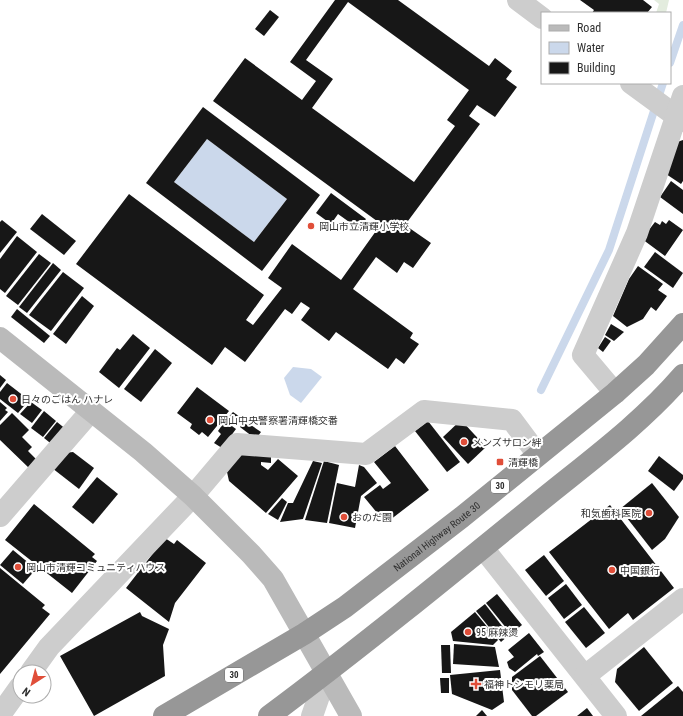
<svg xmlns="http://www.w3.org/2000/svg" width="683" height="716" viewBox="0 0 683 716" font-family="'Roboto Condensed','Noto Sans JP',sans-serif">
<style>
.green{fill:#e3ecde}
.water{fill:#cbd8eb}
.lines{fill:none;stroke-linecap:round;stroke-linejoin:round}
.stream{stroke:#cbd8eb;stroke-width:8}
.building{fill:#171717;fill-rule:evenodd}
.street{stroke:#cdcdcd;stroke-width:22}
.secondary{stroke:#bababa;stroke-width:22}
.highway{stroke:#979797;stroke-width:22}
.poi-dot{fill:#e04e39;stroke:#fff;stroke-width:1.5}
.labels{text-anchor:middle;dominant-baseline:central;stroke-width:4;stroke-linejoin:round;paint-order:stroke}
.shield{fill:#fff;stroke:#6e6e6e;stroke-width:1}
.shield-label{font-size:9px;font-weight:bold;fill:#303030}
.poi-label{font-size:10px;fill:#303030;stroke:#fff;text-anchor:start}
.street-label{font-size:10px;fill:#303030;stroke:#fff}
</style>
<rect width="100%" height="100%" fill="#fff"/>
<polygon class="green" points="654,0 669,0 666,13 656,13 659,4"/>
<g class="water">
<polygon points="207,139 287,199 254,242 174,182"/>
<polygon points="293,367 311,369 322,377 301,403 290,395 284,378"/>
</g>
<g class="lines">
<g class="stream">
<polyline points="670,63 683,25"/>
<polyline points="541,390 609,250 663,83"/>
</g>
</g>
<g class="building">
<path d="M335,0h63l91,66 6,-8 17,13 -6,8 11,8 -22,30 -18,-12 -8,11 11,8 -75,101 26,18 -18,25 -9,-6 -7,11 -21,-16 -23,32 60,44 -3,5 9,6 -15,20 -8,-6 -8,11 -52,-37 -7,9 -28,-21 9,-12 -9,-6 -9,12 -7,-5 -40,53 -20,-15 -13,18 -136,-101 53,-70 135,101 -18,25 7,5 29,-37 -14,-10 24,-34 49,36 40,-56 -168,-123 32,-43 57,42 14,-19 -26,-19zM348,2l121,88 -22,30 8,6 -41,56 -102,-74 21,-29 -27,-19z"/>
<polygon points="580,0 643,0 652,7 647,13 592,13 594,10"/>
<polygon points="270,10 279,17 264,36 255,29"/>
<path d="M203,107l117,88 -58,76 -116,-88zM207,139l80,60 -33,43 -80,-60z"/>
<polygon points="683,140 683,181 681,184 666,174 677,142"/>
<polygon points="671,181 683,190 683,214 660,197"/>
<polygon points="331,193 366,219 359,229 338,214 331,224 316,213"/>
<polygon points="42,214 76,241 64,255 30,229"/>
<polygon points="2,220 17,232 0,253 0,222"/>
<polygon points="669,220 683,230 665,256 642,239 655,222 660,225 662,221 666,224"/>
<polygon points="17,236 37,252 5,293 0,289 0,259"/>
<polygon points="655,252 683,273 673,288 644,267"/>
<polygon points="39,254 51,263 18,305 6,296"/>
<polygon points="53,263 61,270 27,313 19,307"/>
<polygon points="638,266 663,284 658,290 667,296 656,311 651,307 643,319 627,327 613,316 629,279"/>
<polygon points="63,272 84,288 51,331 29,315"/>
<polygon points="82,296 94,306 66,344 53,334"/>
<polygon points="17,309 50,336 44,343 11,317"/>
<polygon points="611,324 624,332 614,341 605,335"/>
<polygon points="133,334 150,348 119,388 99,372 117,348 120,350"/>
<polygon points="605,337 611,341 603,352 598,348"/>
<polygon points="155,349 172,363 141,402 124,389"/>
<polygon points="0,375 6,380 0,388"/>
<polygon points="7,383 29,400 18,413 0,399 0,392"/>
<polygon points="197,387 229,411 208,437 202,432 199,435 190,428 192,424 177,413"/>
<polygon points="0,402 7,408 5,410 8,412 0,421"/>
<polygon points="31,402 42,410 32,423 20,414"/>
<polygon points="44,411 56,421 43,437 31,428"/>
<polygon points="233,412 243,419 237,426 227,419"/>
<polygon points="12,413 29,430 22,437 32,447 28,451 37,460 29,468 0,440 0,425"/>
<polygon points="461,420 486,447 468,464 443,437"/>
<polygon points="225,421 236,429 222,448 214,443 221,434 218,431"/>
<polygon points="245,421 261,432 258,436 253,437 240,427"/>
<polygon points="428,421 460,462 447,472 415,431"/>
<polygon points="57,422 67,430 54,446 44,438"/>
<polygon points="395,446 429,490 390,520 382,511 378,514 364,497 380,485 383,489 391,483 374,462"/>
<polygon points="73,452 94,468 79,489 52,468 64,453"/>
<polygon points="241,454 271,457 271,463 261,462 261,465 268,470 278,459 298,476 266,513 229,481 227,472"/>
<polygon points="659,456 683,475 683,479 674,491 648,471"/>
<polygon points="313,461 322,463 303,519 280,522 288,503 293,503"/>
<polygon points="324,461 339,465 327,523 305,520"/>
<polygon points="359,465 364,467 377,483 361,496 355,528 329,523 337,483 355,487"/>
<polygon points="97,477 118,494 93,524 72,507"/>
<polygon points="652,483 679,517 665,539 652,550 620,509"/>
<polygon points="282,498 287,502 278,520 268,514"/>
<polygon points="34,504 95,554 92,557 97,561 72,593 5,540"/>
<polygon points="610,505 674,588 633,620 628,613 609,629 549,552"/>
<polygon points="165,538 174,544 177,540 206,563 175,603 169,622 126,588"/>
<polygon points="13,550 36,569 23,584 0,565"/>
<polygon points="544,555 564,581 546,596 525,570"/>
<polygon points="0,568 45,605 42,608 50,614 0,674"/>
<polygon points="566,584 582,605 564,619 548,598"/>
<polygon points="497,594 522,625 511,634 486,603"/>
<polygon points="485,604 509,635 501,642 476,611"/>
<polygon points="584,607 605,633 586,648 565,622"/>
<polygon points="140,612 142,616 169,629 163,645 165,676 94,716 60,656"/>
<polygon points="475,612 498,640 493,645 453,641 451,632"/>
<polygon points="529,633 544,652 538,656 537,654 515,672 509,668 507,662 514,657 508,650"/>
<polygon points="454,644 495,647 499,667 453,664"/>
<polygon points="441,645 450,645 451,673 442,673"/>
<polygon points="644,647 673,683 639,711 615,682 617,669"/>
<polygon points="540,656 568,692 536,716 532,716 512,690 512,677"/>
<polygon points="500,670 504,702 492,710 452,694 450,675"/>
<polygon points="440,678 449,678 449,693 441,693"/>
<polygon points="678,686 683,692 683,716 641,716"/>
<polygon points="587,708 593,716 577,716"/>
<polygon points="482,710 487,716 476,716"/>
</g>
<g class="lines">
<g class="street">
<polyline points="518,0 542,18"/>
<polyline points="631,83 683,121"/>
<polyline points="615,393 583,355 637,233 683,96"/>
<polyline points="0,516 91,411"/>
<polyline points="483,548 616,716"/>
<polyline points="31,672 49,647 193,496 237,444 366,454 424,411 512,420 538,455"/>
<polyline points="585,676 683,599"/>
<polyline points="0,715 20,687"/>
<polyline points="312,716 327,673"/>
</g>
<polyline class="secondary" points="0,338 143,452 193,496 251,554 273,579 351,716"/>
<g class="highway">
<path id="s1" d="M164,716l140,-82 41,-27 117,-90 153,-124 31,-28 37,-41"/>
<path d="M269,716c90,-67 177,-138 264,-209 51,-42 106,-81 150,-132"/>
</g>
</g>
<g class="poi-dot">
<circle cx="311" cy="226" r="4"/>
<circle cx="13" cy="399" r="4"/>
<circle cx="210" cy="420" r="4"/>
<circle cx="464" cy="442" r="4"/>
<rect x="496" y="458" width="8" height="8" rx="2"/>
<circle cx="649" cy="513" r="4"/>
<circle cx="344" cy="517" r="4"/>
<circle cx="18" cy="567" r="4"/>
<circle cx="612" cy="570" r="4"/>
<circle cx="468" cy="632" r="4"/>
<path d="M474 678h4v4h4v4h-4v4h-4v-4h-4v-4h4z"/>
</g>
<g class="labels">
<g class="shield">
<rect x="491" y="479" width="18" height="14" rx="3"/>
<rect x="225" y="668" width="18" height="14" rx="3"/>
</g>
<g class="shield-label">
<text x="500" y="486">30</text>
<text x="234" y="675">30</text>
</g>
<g class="poi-label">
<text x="319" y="226">岡山市立清輝小学校</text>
<text x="21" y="399">日々のごはん ハナレ</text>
<text x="218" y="420">岡山中央警察署清輝橋交番</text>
<text x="472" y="442">メンズサロン絆</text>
<text x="508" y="462">清輝橋</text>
<text x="641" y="513" text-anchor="end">和気歯科医院</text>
<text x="352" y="517">おのだ園</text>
<text x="26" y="567">岡山市清輝コミュニティハウス</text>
<text x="620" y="570">中国銀行</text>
<text x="476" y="632">95 麻辣燙</text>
<text x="484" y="684">福神トシモリ薬局</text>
</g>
<g class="street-label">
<text stroke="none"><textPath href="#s1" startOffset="327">National Highway Route 30</textPath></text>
</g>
</g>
<rect x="541" y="12" width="130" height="72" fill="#ffffff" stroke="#acacac"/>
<rect x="549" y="25" width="20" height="6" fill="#bababa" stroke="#acacac"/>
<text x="577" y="32" font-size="12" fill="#303030">Road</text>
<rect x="549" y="42" width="20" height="12" fill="#cbd8eb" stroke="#acacac"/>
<text x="577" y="52" font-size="12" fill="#303030">Water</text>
<rect x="549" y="62" width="20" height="12" fill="#171717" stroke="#acacac"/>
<text x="577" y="72" font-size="12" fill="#303030">Building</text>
<g transform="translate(32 684) rotate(216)"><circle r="19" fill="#ffffff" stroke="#acacac"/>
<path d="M0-3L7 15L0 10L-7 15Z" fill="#e04e39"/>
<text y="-6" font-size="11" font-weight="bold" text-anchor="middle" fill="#303030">N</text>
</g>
</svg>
